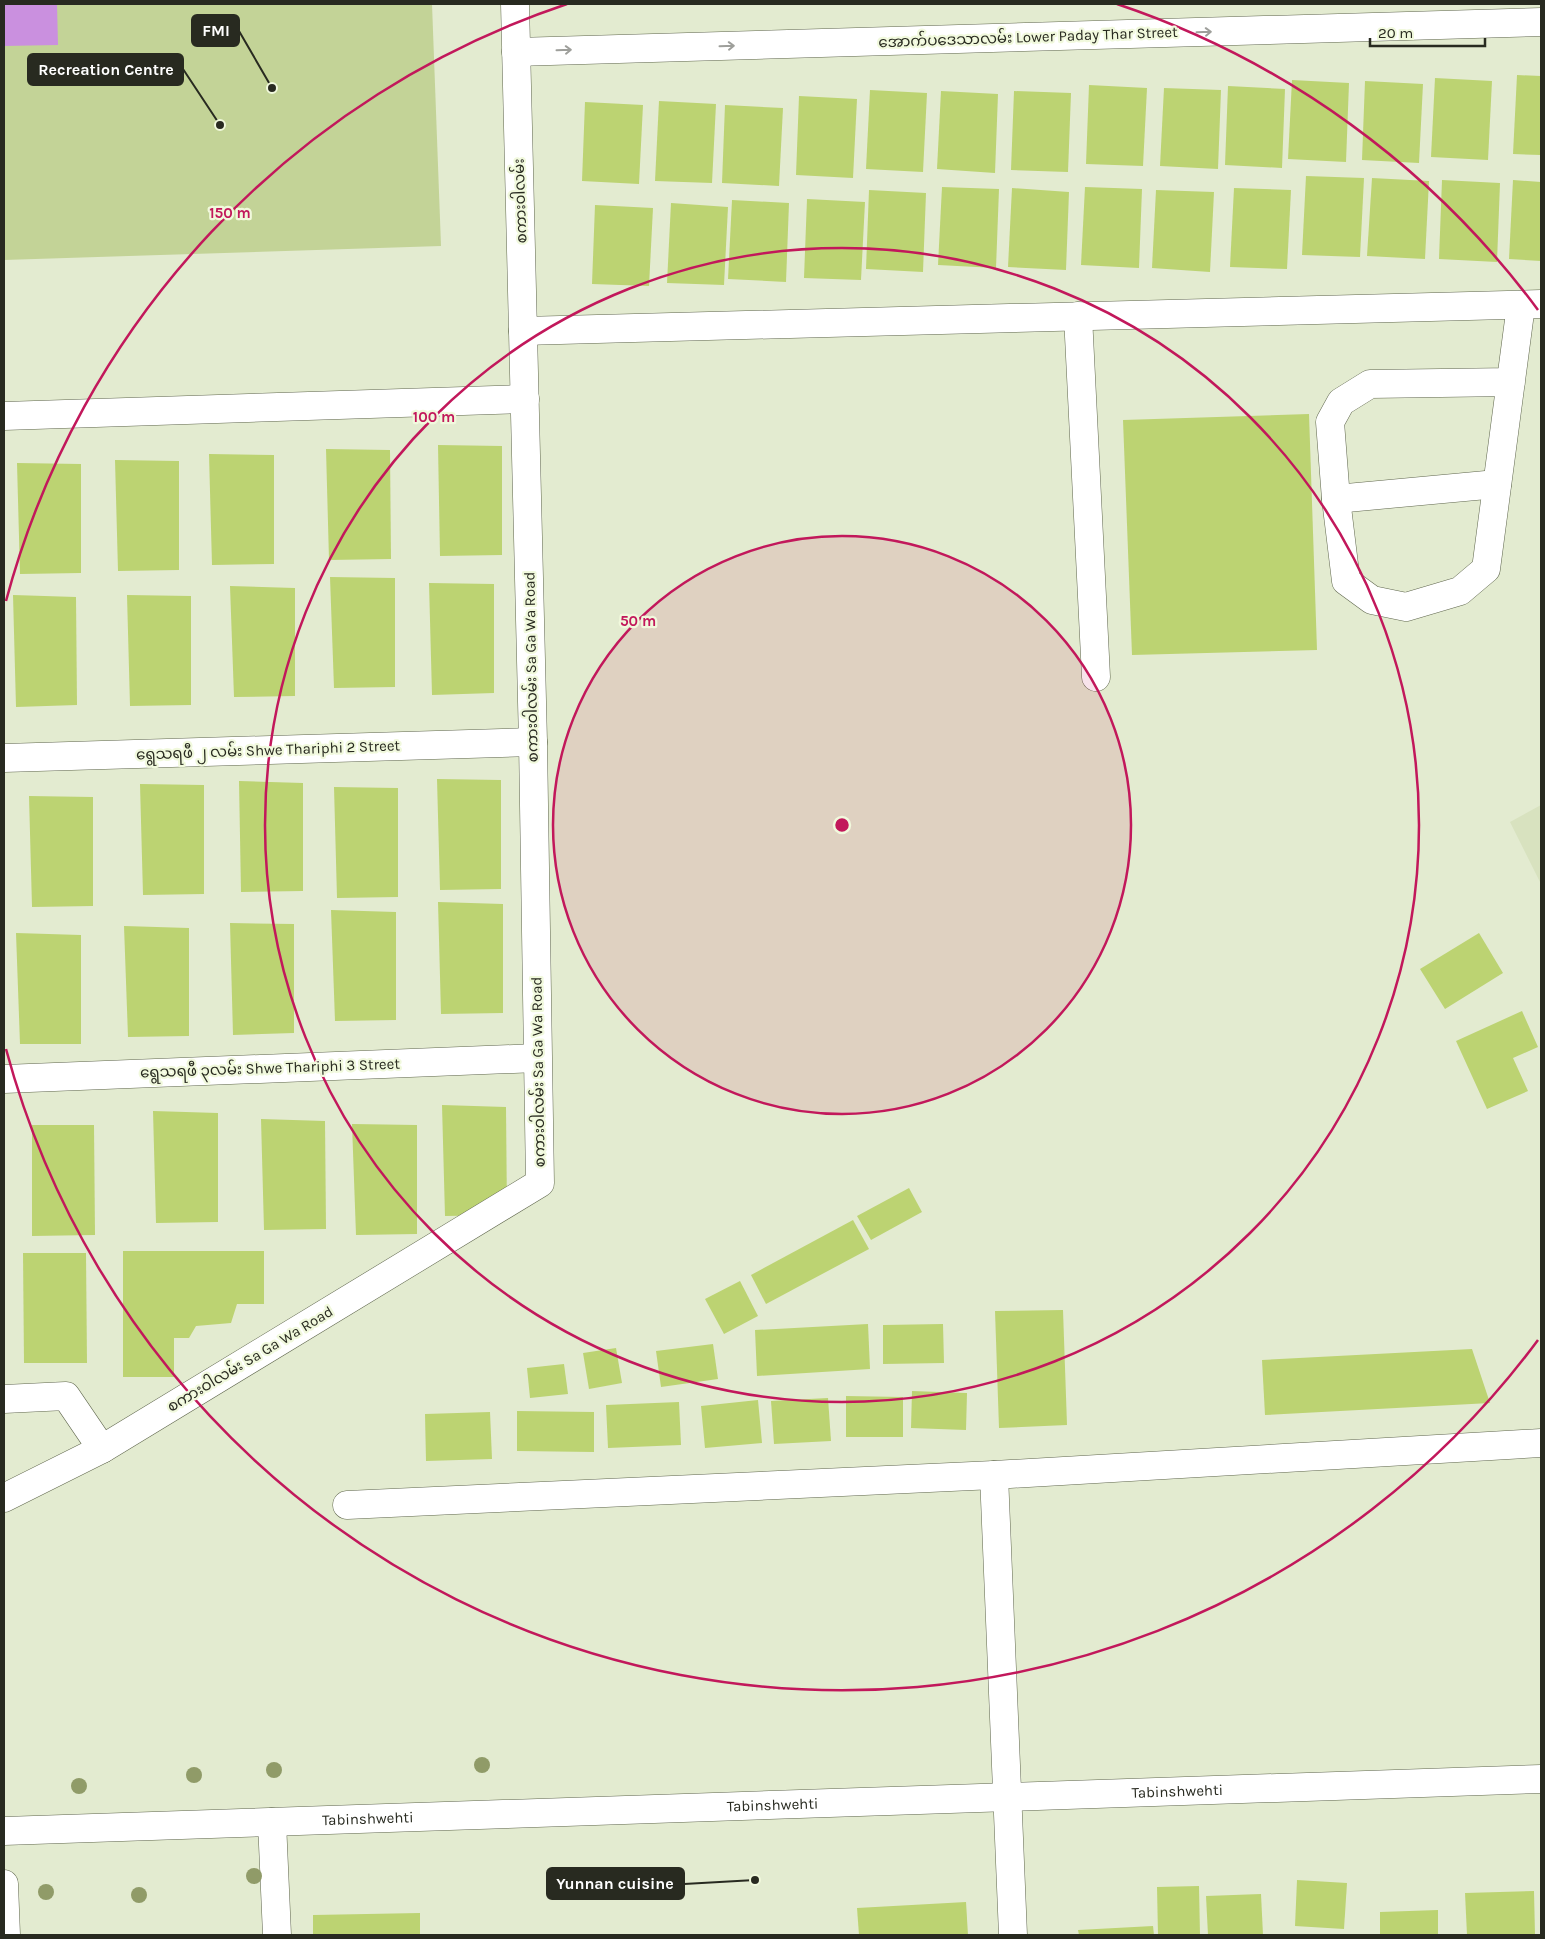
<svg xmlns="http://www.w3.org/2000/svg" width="1545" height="1939" viewBox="0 0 1545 1939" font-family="Karla,'Noto Sans Myanmar',sans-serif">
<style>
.built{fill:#d8e2bf}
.green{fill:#c3d397}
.water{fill:#ca90df}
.building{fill:#bcd372}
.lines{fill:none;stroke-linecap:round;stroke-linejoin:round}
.minor-casing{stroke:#60674e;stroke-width:29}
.major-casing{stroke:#60674e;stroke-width:29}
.minor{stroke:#fff;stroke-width:28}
.major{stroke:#fff;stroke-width:28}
.tree{fill:#909b68}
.oneway{stroke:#9e9f9b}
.ring{fill:none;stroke:#c2185b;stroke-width:2.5}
.labels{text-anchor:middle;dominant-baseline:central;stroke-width:4.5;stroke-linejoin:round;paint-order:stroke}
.street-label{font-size:15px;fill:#282a20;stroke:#f1f9dd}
.centre{fill:#c2185b;stroke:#f1f9dd;stroke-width:2.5}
.ring-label{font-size:15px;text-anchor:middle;font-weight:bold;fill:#c2185b;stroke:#f1f9dd;stroke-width:4.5;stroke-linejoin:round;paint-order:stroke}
.leader{fill:none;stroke:#282a20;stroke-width:2}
.callout-dot{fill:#282a20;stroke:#f1f9dd;stroke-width:2}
.callout{fill:#282a20;stroke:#282a20;stroke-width:2}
.callout-label{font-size:16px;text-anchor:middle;font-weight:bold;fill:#fff}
</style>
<rect width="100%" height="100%" fill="#e3ebd0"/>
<polygon class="built" points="1541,805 1541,884 1510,822"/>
<polygon class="green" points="4,4 432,4 441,246 4,260"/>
<polygon class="water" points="4,4 57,4 58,45 4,46"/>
<g class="building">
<polygon points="1517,75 1541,76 1541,155 1513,154"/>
<polygon points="1435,78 1492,81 1488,160 1431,157"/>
<polygon points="1292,80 1349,83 1346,162 1288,159"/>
<polygon points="1365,81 1423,84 1419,163 1362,160"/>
<polygon points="1089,85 1147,88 1143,166 1086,164"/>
<polygon points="1228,86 1285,89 1282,168 1225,165"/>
<polygon points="1164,88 1221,90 1218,169 1160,166"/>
<polygon points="870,90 927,93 923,172 866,169"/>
<polygon points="941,91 998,94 995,173 937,169"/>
<polygon points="1014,91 1071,93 1068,172 1011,170"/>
<polygon points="799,96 857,99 853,178 796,175"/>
<polygon points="659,101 716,104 712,183 655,181"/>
<polygon points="585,102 643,105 639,184 582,181"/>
<polygon points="725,105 783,108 779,186 722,183"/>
<polygon points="1306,176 1364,178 1360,257 1302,255"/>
<polygon points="1372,178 1429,181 1425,259 1367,256"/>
<polygon points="1442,180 1500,183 1497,262 1439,259"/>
<polygon points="1513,180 1541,182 1541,261 1509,259"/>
<polygon points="942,187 999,189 996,268 938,265"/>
<polygon points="1085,187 1142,189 1139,268 1081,265"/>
<polygon points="1012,188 1069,192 1066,270 1008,267"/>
<polygon points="1234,188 1291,190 1287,269 1230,267"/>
<polygon points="869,190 926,193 923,272 866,269"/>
<polygon points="1156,190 1214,192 1210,272 1152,268"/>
<polygon points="807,199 865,202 861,280 804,278"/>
<polygon points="732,200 789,203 786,282 728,279"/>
<polygon points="671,203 728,207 724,285 667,283"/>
<polygon points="595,205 653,208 649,286 592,284"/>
<polygon points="1309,414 1317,650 1132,655 1123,420"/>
<polygon points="438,445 502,446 502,555 440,556"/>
<polygon points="326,449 390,450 391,559 329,560"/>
<polygon points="209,454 274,455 274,564 212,565"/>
<polygon points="115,460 179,461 179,570 118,571"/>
<polygon points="17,463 81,464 81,573 20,574"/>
<polygon points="330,577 395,578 395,687 334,688"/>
<polygon points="429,583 494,584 494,693 432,695"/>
<polygon points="230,586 295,588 295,696 234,697"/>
<polygon points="13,595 76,597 77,705 16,707"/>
<polygon points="127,595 191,596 191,705 130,706"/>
<polygon points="437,779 501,780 501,889 440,890"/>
<polygon points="239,781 303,783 303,891 241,892"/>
<polygon points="140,784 204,785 204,894 143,895"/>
<polygon points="334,787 398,788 398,897 337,898"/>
<polygon points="29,796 93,797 93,906 32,907"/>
<polygon points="438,902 503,904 503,1013 441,1014"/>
<polygon points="331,910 396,912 396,1020 335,1021"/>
<polygon points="230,923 294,924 294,1033 233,1035"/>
<polygon points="124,926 189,928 189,1036 128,1037"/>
<polygon points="16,933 81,935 81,1044 20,1044"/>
<polygon points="1479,933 1503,973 1445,1009 1420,969"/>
<polygon points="1522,1011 1538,1047 1513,1058 1528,1091 1487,1109 1456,1041"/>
<polygon points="442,1105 506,1107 507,1215 445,1216"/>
<polygon points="153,1111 218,1113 218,1222 156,1223"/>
<polygon points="261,1119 325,1121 326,1229 264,1230"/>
<polygon points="352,1124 417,1125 417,1234 356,1235"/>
<polygon points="32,1125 94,1125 95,1235 32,1236"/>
<polygon points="909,1188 922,1212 871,1240 857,1216"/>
<polygon points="853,1220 869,1249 766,1304 751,1275"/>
<polygon points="123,1251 264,1251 264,1304 237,1304 231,1323 196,1326 189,1338 174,1338 174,1377 123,1377"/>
<polygon points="23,1253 86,1253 87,1363 24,1363"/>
<polygon points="740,1281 758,1316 724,1334 705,1299"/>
<polygon points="1063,1310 1067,1425 999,1428 995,1311"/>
<polygon points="868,1324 870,1369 757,1376 755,1330"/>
<polygon points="943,1324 944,1363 883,1364 883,1325"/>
<polygon points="713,1344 718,1379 661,1387 656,1351"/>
<polygon points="616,1348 622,1383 589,1389 583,1353"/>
<polygon points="1472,1349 1490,1403 1265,1415 1262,1360"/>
<polygon points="564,1364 568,1394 530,1398 527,1368"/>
<polygon points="912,1391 967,1393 966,1430 911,1428"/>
<polygon points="846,1396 903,1397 903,1437 846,1437"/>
<polygon points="828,1398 831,1441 774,1444 771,1401"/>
<polygon points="758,1400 762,1443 705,1448 701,1406"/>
<polygon points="679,1402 681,1445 608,1448 606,1405"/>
<polygon points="517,1411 594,1412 594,1452 517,1451"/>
<polygon points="490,1412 492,1459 426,1461 425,1414"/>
<polygon points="1297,1880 1347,1883 1344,1929 1295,1926"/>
<polygon points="1199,1886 1200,1935 1158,1935 1157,1887"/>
<polygon points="1534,1891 1535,1935 1467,1935 1465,1893"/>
<polygon points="1261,1894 1263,1935 1208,1935 1206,1896"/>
<polygon points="966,1902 968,1935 859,1935 857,1908"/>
<polygon points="1438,1910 1438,1935 1380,1935 1380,1912"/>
<polygon points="420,1913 420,1935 313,1935 313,1915"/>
<polygon points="1153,1926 1154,1935 1079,1935 1078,1930"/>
</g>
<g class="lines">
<defs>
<g id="minor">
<polyline points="516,52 1541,22"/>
<polyline points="1078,316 1096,677"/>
<polyline points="523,331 1541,304"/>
<polyline points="1511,382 1370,384 1341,402 1330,422 1336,499 1346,581 1372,600 1406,607 1460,591 1486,569 1521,305"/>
<polyline points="4,416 525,399"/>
<polyline points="1336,499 1497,484"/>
<polyline points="4,758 533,742"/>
<polyline points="4,1079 537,1058"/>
<polyline points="4,1399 66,1396 102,1449"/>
<polyline points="994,1475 1013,1935"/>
<polyline points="4,1498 102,1449 540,1183 533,742 515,4"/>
<polyline points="347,1505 994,1475 1541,1443"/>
<polyline points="272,1822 277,1935"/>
<polyline points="4,1884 6,1935"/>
</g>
<g id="major">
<path id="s1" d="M4,1831l1537,-52"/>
</g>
</defs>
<use href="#minor" class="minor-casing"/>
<use href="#major" class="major-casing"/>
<use href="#minor" class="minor"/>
<use href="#major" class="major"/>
</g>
<g class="tree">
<circle cx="482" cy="1765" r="8"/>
<circle cx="274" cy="1770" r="8"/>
<circle cx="194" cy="1775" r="8"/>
<circle cx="79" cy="1786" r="8"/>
<circle cx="254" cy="1876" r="8"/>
<circle cx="46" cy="1892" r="8"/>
<circle cx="139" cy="1895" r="8"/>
</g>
<defs><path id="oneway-shaft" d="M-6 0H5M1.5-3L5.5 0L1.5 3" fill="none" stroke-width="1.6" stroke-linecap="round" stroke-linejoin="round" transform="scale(1.25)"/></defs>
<g class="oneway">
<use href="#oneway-shaft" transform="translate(1204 32) rotate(-2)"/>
<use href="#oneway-shaft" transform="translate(727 46) rotate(-2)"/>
<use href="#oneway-shaft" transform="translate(564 50) rotate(-2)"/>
</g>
<circle cx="842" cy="825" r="289" fill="#c2185b" fill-opacity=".12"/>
<g class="ring">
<circle cx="842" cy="825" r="289"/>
<circle cx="842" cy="825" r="577"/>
<path d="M1538 1340A866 866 0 0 1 6 1049M6 601A866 866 0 0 1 567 4M1117 4A866 866 0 0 1 1538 310"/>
</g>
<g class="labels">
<g class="street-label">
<text transform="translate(1028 37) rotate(-2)">အောက်ပဒေသာလမ်း Lower Paday Thar Street</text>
<text transform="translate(520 201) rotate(-92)">စကား၀ါလမ်း</text>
<text transform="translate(531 667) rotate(-91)">စကားဝါလမ်း Sa Ga Wa Road</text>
<text transform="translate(268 750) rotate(-2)">ရွေသရဖီ ၂ လမ်း Shwe Thariphi 2 Street</text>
<text transform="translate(270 1068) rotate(-2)">ရွေသရဖီ ၃လမ်း Shwe Thariphi 3 Street</text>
<text transform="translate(538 1072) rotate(-91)">စကားဝါလမ်း Sa Ga Wa Road</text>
<text transform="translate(250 1359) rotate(-31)">စကားဝါလမ်း Sa Ga Wa Road</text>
<text stroke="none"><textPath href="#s1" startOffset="1174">Tabinshwehti</textPath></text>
<text stroke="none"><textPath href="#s1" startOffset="769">Tabinshwehti</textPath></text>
<text stroke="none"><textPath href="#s1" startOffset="364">Tabinshwehti</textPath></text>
</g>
</g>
<circle cx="842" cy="825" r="8" class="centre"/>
<g class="ring-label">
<text x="230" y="218">150 m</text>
<text x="434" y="422">100 m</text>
<text x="638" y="626">50 m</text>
</g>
<path class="leader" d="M272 88L239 31M220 125L183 69M755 1880L684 1884"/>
<g class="callout-dot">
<circle cx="272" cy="88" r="5"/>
<circle cx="220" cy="125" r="5"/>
<circle cx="755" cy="1880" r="5"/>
</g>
<g class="callout">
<rect x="192" y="15" width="47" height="31" rx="5"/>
<rect x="28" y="54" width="155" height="31" rx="5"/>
<rect x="547" y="1868" width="137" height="31" rx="5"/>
</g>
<g class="callout-label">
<text x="216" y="36">FMI</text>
<text x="106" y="75">Recreation Centre</text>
<text x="615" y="1889">Yunnan cuisine</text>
</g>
<rect width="1545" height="1939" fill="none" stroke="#282a20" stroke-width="10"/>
<path d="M1370 38v8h115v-8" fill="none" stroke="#282a20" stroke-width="2.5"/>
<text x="1378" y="38" font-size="15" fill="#282a20" stroke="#f1f9dd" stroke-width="4" paint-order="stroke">20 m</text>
</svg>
